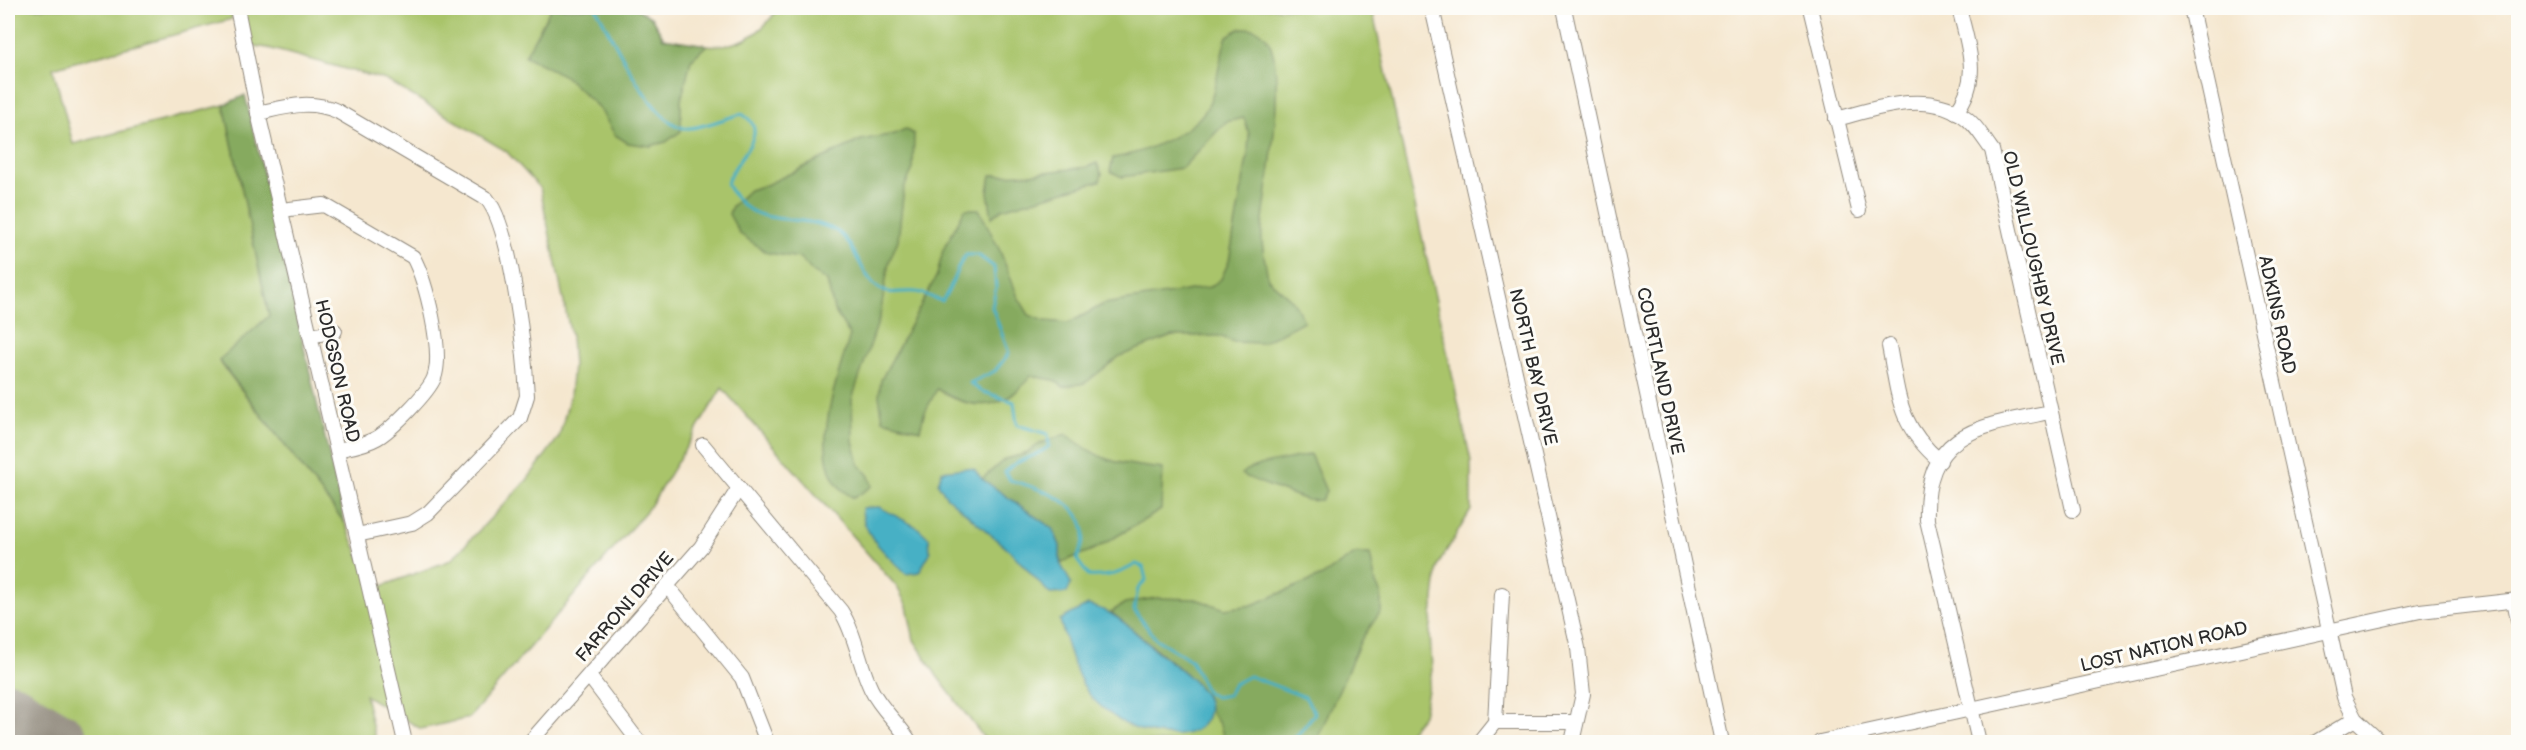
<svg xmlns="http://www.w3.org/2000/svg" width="2526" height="750" viewBox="0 0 2526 750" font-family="'Balsamiq Sans',sans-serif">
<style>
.green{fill:#a9c46b;stroke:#6a784b;stroke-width:1.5}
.forest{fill:#86aa5f;stroke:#586a45;stroke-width:1.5}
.water{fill:#46b0c5;stroke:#386e78;stroke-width:1.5}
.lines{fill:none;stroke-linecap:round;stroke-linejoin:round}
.stream{stroke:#46b0c5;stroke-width:3}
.runway{stroke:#90897d;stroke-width:60}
.minor-casing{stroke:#90897d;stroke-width:16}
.minor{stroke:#fff;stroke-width:14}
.labels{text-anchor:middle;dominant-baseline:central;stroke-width:6;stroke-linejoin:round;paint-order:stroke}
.street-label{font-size:18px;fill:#2b2b2b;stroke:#fdfcf7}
</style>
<rect width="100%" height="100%" fill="#fdfcf7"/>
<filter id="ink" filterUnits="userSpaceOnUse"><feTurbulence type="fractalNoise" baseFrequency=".0167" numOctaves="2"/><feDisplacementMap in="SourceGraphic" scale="12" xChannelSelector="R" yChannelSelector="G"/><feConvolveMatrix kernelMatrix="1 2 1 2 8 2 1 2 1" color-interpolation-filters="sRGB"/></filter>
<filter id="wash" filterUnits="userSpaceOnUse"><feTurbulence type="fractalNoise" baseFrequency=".008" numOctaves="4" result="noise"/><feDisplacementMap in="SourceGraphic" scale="24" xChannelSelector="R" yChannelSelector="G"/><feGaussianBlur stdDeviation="1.35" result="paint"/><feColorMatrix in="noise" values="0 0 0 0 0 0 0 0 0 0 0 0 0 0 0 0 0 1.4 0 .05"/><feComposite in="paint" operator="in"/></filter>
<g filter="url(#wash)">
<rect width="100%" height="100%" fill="#f5e7cf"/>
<path class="green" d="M8,8h223l1,11 -179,49 20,76 151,-39 45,211 -50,45 126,162 29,66 77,-29 76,-80 32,-43 11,-41 3,-30 -2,-30 -31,-148 -34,-37 -120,-71 -118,-32 -21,-3 -6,-37h395l16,10 12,20c47,11 86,16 114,-30h594l99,453v49l-33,55 -8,68 2,37 -9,45 -22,27h-414l-50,-66 -23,-36 -7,-34 -10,-19 -175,-199 -71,117 -182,213 -48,11 -56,-34 11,47h-281l-87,-51z"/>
<g class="forest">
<polygon points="551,8 636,8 652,18 663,38 707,45 691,60 681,100 681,131 666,142 650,146 628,143 615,135 600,109 565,76 525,56"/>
<path d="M1241,28c9,0 15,0 22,6 29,24 2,159 -1,195 -2,15 4,34 6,50l25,22 11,20 -42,22 -28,-1 -15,-6h-47l-52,20 -35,27 -22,4 -9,-7 -23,-4c-27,35 -58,36 -94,13l-13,25 -4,16 -37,-10 -4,-24 2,-16 56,-105 6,-25 22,-41h14l21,42 18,46 11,18 15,6 25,2 35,-19 106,-17 11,-8 8,-18 19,-108 1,-19 -5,-16 -18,4 -44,46 -60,9 -12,-6 3,-13c28,-4 83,-25 96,-54 9,-21 10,-46 18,-68z"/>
<polygon points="245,95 345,523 219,360 269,316 224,105"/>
<path d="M905,129l9,5 -1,35 -9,19 -6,52 -9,22 -9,54 -28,83 1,42 6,23 10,12 3,10 -18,12c-54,-26 -16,-120 -4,-163l-16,-25 -7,-29 -14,-9 -13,-14 -32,-5 -28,-19 -11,-20 3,-8 17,-16 17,-5 95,-45 34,-6z"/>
<polygon points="1097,163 1102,174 1100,181 1002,209 992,217 988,192 991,175 1030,174 1087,167"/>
<path d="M1066,434c38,30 51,29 97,35l-2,41 -64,38 -37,15v-17l-7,-17 -71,-50 23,-20 20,-5 16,-11z"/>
<path d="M1310,454l16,37 -5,9c-4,0 -9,1 -14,0 -9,-3 -63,-23 -66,-26 16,-13 49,-13 69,-20z"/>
<polygon points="1355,554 1370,554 1376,584 1381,594 1381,611 1361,640 1316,742 1225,742 1220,725 1210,711 1206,696 1183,671 1111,612 1125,603 1156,598 1196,599 1225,609 1252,605 1322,576"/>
</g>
<g class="water">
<polygon points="967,468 974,469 982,479 1053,529 1060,546 1060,563 1071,583 1067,593 1050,594 1012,553 946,496 938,483 942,471"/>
<path d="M879,507l38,20 12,11 1,15 -11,19 -13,2c-18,-19 -44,-38 -44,-66z"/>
<path d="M1088,605c31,7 46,28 70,47 16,13 36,26 47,43 4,6 5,15 2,22 -11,26 -51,19 -73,11 -12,-4 -32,-20 -41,-29 -17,-19 -27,-56 -33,-79z"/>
</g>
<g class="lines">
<path class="stream" d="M596,8c16,27 54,114 88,120 14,2 43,-11 58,-14 33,19 -11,47 -15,70 26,51 70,25 109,47 19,10 24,45 44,58 11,7 24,1 36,3 9,1 18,7 26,9 12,-15 12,-32 24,-46h12l16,12 2,21 -4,19 17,46 -14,18 -25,12 11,8 33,11 3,23 31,9 1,12c-14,13 -32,12 -44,26l5,8c27,8 76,21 74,57 -1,8 -5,16 -7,23l12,16c19,1 31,-2 47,-12l7,3 3,13 -8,9 -4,21 22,29 35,21 16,33 9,4 12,-2 6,-11 15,-8 56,21 10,16 -23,29"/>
<polyline class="runway" points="8,712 59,742"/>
</g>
</g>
<g filter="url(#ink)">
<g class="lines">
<defs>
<g id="minor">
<polyline points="237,8 258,113 405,742"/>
<polyline points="1432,8 1578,648 1583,694 1572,742"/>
<polyline points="1564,8 1722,742"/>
<polyline points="1810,8 1859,210"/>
<polyline points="2191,8 2344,697 2355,719 2380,742"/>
<path d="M1956,112c26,-34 12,-66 3,-104"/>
<path d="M258,113c28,-6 51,-14 79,-2l150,88c25,30 38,155 40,197l-7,22 -92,95 -16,10 -55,12"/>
<path d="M1836,119c39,-10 88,-29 126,-4 13,8 21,23 30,35l81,360"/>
<path d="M281,210l43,-5 89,52c13,24 31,95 21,121 -6,15 -43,52 -57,60 -12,7 -27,9 -40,12"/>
<polyline points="311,336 335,331"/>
<path d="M1889,346c10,51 9,79 51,115"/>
<path d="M703,445l138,166c15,24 18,53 30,78 10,21 28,34 39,53"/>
<polyline points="668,587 742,678 767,742"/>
<polyline points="2514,600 2518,620"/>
<polyline points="589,676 639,742"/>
<polyline points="1495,722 1575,722"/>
<polyline points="530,742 701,547 739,488"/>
<polyline points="1479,742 1495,722 1502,594"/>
<polyline points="1820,742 2420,611 2518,600"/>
<path d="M1979,742l-52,-222c-3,-89 53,-94 123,-108"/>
<polyline points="2316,742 2355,719"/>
</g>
</defs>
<use href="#minor" class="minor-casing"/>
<use href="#minor" class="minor"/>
</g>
</g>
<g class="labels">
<g class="street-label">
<text transform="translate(2033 258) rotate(77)">OLD WILLOUGHBY DRIVE</text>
<text transform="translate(2277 315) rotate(78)">ADKINS ROAD</text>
<text transform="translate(1533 367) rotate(77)">NORTH BAY DRIVE</text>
<text transform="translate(337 371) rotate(77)">HODGSON ROAD</text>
<text transform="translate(1660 371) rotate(78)">COURTLAND DRIVE</text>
<text transform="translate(625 607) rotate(-49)">FARRONI DRIVE</text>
<text transform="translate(2164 647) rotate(-13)">LOST NATION ROAD</text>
</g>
</g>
<rect width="2526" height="750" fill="none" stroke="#fdfcf7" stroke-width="30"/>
</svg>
